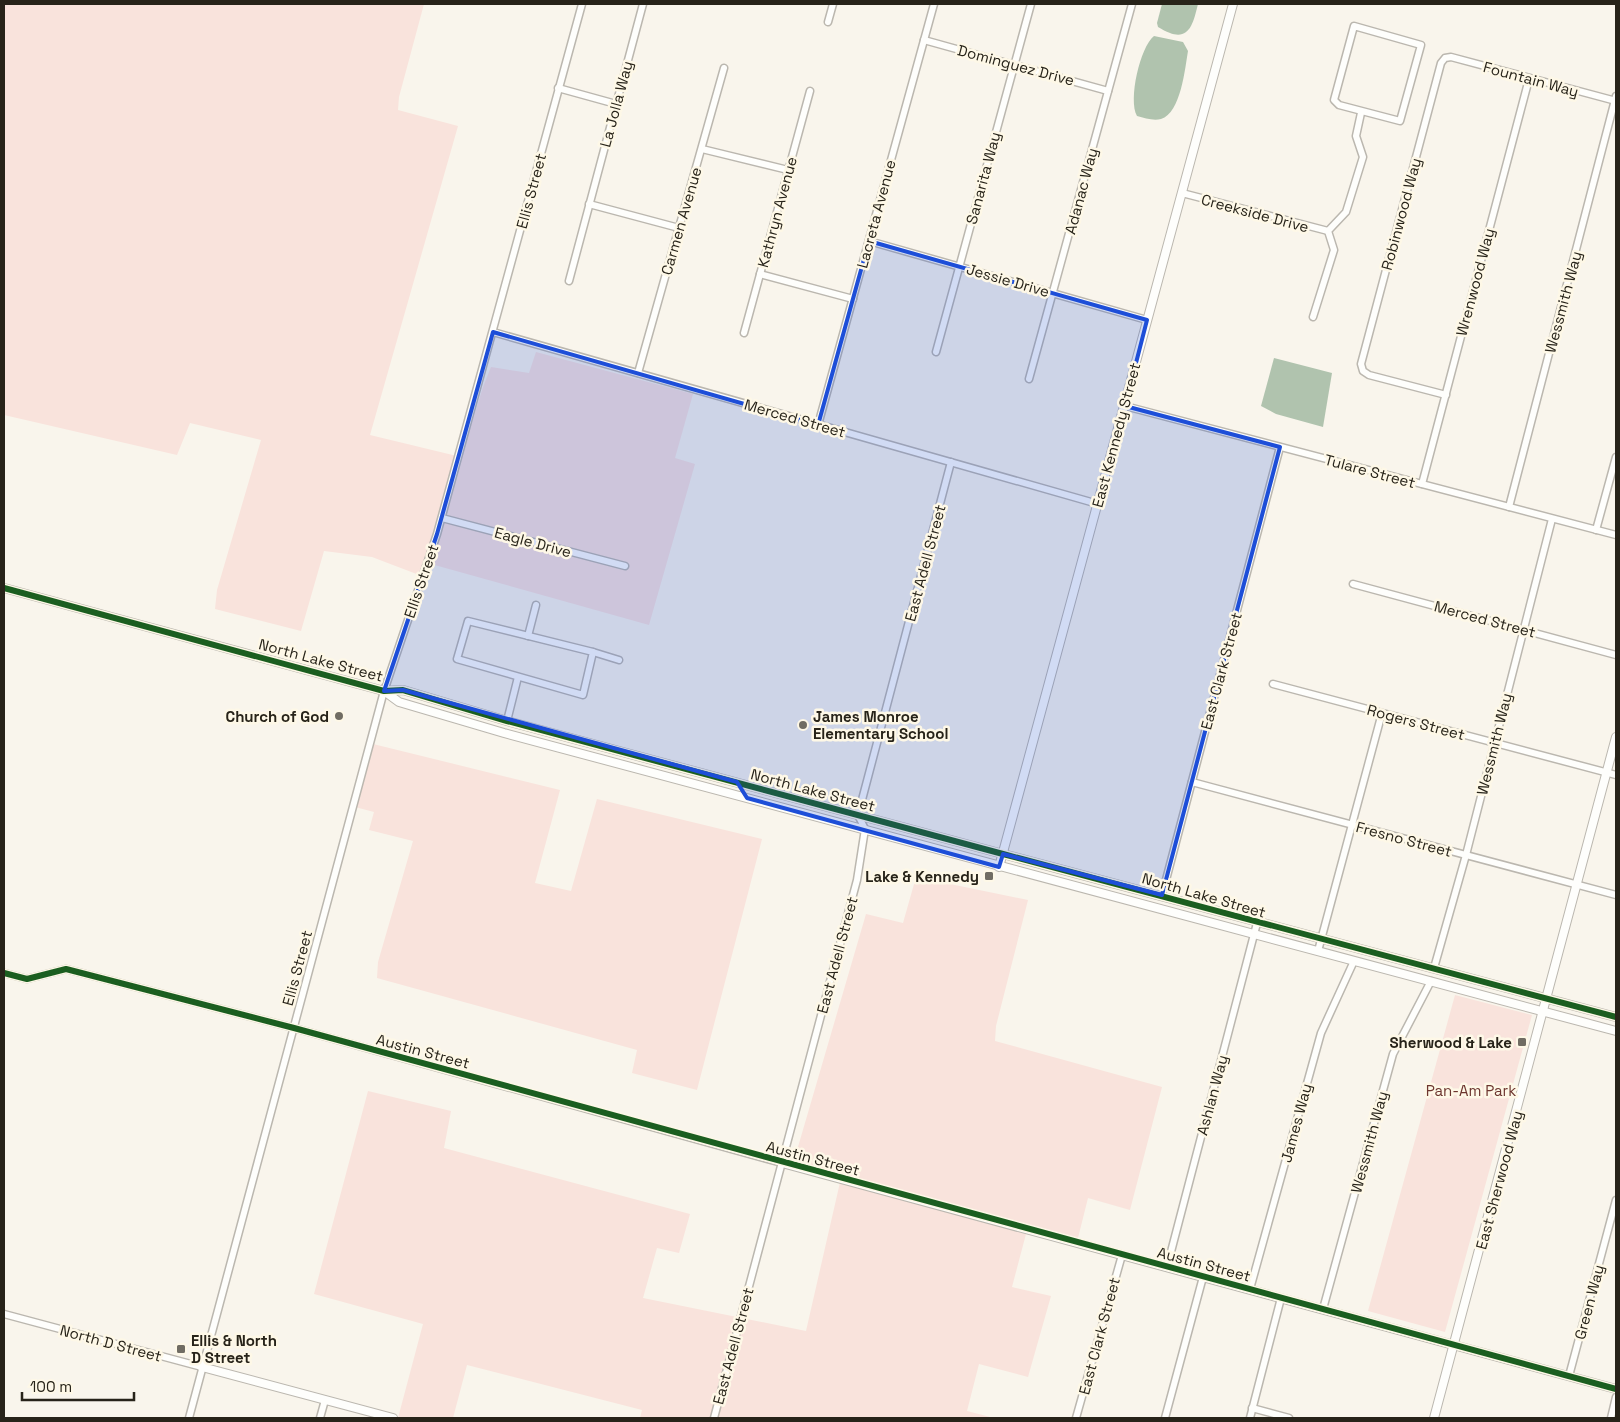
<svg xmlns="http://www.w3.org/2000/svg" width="1620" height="1422" viewBox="0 0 1620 1422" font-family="'Space Grotesk',sans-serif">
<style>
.green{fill:#f9e3dc}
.water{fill:#b0c3ae}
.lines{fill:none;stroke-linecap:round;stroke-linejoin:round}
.minor-casing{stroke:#bbb7af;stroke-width:9}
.tertiary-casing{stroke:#bbb7af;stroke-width:10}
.minor{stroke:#fefefc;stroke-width:6}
.tertiary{stroke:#fefefc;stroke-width:8}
.cycleway-casing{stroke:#fef8e7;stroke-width:9}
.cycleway{stroke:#1b5e20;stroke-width:6}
.marked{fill:#1d4ed8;fill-opacity:0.2;stroke:#1d4ed8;stroke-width:4;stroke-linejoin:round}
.poi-dot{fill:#706c63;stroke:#fef8e7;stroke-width:2}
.labels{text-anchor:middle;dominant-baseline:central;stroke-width:5;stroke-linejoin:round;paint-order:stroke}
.street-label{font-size:15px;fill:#272319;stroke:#fef8e7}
.poi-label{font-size:15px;font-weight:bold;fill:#272319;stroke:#fef8e7;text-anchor:end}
.park-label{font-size:15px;fill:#6d362f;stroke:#fef8e7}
</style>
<rect width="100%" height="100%" fill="#f9f5ec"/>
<g class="green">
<polygon points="4,4 424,4 399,97 398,110 458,126 370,435 461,457 483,387 491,367 529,373 536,352 693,394 675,458 695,464 649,625 431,564 427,578 372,557 324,551 301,631 215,609 217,590 261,440 190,423 177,455 4,415"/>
<polygon points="369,743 560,790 535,883 571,891 597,799 762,839 697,1090 632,1073 637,1050 377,978 378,962 413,841 369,830 374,812 355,807"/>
<polygon points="916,877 1028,900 996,1026 995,1041 1162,1087 1130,1210 1088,1198 1076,1246 1026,1234 1012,1287 1051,1296 1028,1377 979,1364 967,1411 994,1418 640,1418 642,1410 467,1365 453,1418 398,1418 423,1324 314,1294 368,1091 451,1111 444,1148 690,1214 679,1253 657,1248 643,1298 806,1331 841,1178 793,1164 866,914 903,923"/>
<polygon points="1455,995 1532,1015 1445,1332 1368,1311"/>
</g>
<g class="water">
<path d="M1162,4h36c-6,25 -11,41 -40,23l-1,-4z"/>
<path d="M1154,36l29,6 5,9c-3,17 -7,62 -27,68 -8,2 -16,-1 -24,-3 -9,-16 3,-69 17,-80z"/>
<polygon points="1274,358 1332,373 1323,427 1276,414 1261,406"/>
</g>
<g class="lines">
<defs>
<g id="minor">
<polyline points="828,22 833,4"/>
<polygon points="1354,26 1421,45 1400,121 1339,105 1334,100"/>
<polyline points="924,40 1108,91"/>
<polyline points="558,88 616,104"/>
<polyline points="702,149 788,170"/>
<polyline points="1182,193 1328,231"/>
<polyline points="589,204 679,228"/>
<polyline points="869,241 1147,320"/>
<polyline points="760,274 853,299"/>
<polyline points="569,281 643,4"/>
<polyline points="1313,317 1334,250 1328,231 1346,212 1363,157 1356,136 1361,113"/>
<polyline points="493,332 1098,504"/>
<polyline points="744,333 810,91"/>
<polyline points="936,352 1031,4"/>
<polyline points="638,373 724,68"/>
<polyline points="1029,379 1132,4"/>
<polyline points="1446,395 1369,375 1363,371 1361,364 1441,63 1445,58 1451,57 1616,101"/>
<polyline points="1125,406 1616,535"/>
<polyline points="818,425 934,4"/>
<polyline points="1422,484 1529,79"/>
<polyline points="1509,507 1616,96"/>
<polyline points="442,518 625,566"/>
<polyline points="1596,530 1616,457"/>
<polyline points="1353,584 1616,655"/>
<polygon points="468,621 593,652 583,695 457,659"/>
<polyline points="528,636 536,605"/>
<polyline points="593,652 619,660"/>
<polyline points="1273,684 1616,775"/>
<polyline points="507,721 518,677"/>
<polyline points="1192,782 1616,895"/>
<polyline points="1162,895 1280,447"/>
<polyline points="1318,951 1382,713"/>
<polyline points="1434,968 1466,855 1552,519"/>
<polyline points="4,973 27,979 66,969 294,1028 782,1163"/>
<polyline points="1167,1267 1257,923"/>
<polyline points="1250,1289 1321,1033 1354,961"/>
<polyline points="1323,1309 1393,1054 1431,981"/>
<polyline points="4,1314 202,1367"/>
<polyline points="1569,1376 1616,1200"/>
<polyline points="1252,1408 1289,1418"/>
<polyline points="189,1418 384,691 437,534 582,4"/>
<polyline points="320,1418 325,1400"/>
<polyline points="714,1418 857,880 865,829 858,815 951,462"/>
<polyline points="1076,1418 1122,1255"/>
<polyline points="1165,1418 1203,1277"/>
<polyline points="1250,1418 1281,1298"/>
<polyline points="1611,1418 1616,1397"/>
</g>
<g id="tertiary">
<polyline points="4,588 384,691 403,690 507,721 1003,854 1616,1017"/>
<polyline points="384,691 399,702 504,733 1616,1031"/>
<polyline points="999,867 1233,4"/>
<polyline points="782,1163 1616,1389"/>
<polyline points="202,1367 393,1418"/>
<polyline points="1434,1418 1616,737"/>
</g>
</defs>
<use href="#minor" class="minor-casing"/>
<use href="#tertiary" class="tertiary-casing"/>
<use href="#minor" class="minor"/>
<use href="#tertiary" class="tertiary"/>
<defs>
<g id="cycleway">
<polyline points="4,588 384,691 403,690 507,721 1003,854 1616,1017"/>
<polyline points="4,973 27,979 66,969 294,1028 1616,1389"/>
</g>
</defs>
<use href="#cycleway" class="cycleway-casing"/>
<use href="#cycleway" class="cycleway"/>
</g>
<path class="marked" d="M869,241l278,79 -22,86 155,41 -118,448 -159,-41 -4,13 -252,-69 -10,-16 -334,-92 -19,1 53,-157 56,-202 325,93z"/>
<g class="poi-dot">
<circle cx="339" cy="716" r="5"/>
<circle cx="803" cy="725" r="5"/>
<rect x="984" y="871" width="10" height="10" rx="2.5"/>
<rect x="1517" y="1037" width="10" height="10" rx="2.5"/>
<rect x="176" y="1344" width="10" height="10" rx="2.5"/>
</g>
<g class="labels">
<g class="street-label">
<text transform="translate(1016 65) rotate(15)">Dominguez Drive</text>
<text transform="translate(1531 79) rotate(15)">Fountain Way</text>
<text transform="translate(616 104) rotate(-75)">La Jolla Way</text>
<text transform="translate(983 178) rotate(-75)">Sanarita Way</text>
<text transform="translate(531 191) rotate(-75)">Ellis Street</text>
<text transform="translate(1081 191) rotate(-75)">Adanac Way</text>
<text transform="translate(777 212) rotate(-75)">Kathryn Avenue</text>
<text transform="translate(1255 213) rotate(15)">Creekside Drive</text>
<text transform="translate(876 214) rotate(-75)">Lacreta Avenue</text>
<text transform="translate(1401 214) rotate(-75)">Robinwood Way</text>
<text transform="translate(681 221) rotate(-74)">Carmen Avenue</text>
<text transform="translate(1008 280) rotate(16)">Jessie Drive</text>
<text transform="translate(1475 282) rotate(-75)">Wrenwood Way</text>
<text transform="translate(1563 302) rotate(-75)">Wessmith Way</text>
<text transform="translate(795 418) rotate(16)">Merced Street</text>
<text transform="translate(1116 435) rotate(-75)">East Kennedy Street</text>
<text transform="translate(1370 471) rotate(15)">Tulare Street</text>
<text transform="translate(533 542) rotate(15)">Eagle Drive</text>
<text transform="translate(925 563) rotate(-75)">East Adell Street</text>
<text transform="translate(421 581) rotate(-71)">Ellis Street</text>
<text transform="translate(1485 619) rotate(15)">Merced Street</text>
<text transform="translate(321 660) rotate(15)">North Lake Street</text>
<text transform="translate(1221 671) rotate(-75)">East Clark Street</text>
<text transform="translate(1416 722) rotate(15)">Rogers Street</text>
<text transform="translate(1494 744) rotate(-76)">Wessmith Way</text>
<text transform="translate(813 790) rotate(15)">North Lake Street</text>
<text transform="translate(1404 839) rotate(15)">Fresno Street</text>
<text transform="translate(1204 895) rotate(16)">North Lake Street</text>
<text transform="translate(837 955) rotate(-75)">East Adell Street</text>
<text transform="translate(297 968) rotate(-75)">Ellis Street</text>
<text transform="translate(423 1051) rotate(15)">Austin Street</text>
<text transform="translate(1212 1095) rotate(-75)">Ashlan Way</text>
<text transform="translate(1296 1123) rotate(-75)">James Way</text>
<text transform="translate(1369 1142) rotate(-75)">Wessmith Way</text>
<text transform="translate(813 1158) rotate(15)">Austin Street</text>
<text transform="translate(1499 1180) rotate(-75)">East Sherwood Way</text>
<text transform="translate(1204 1264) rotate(15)">Austin Street</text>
<text transform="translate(1589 1302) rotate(-75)">Green Way</text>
<text transform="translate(1099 1336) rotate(-75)">East Clark Street</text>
<text transform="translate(111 1343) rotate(15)">North D Street</text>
<text transform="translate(733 1346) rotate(-75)">East Adell Street</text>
</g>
<g class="poi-label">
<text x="329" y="716">Church of God</text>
<text x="813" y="716" text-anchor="start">James Monroe<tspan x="813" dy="17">Elementary School</tspan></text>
<text x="979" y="876">Lake &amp; Kennedy</text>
<text x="1512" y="1042">Sherwood &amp; Lake</text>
<text x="191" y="1340" text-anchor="start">Ellis &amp; North<tspan x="191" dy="17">D Street</tspan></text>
</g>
<g class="park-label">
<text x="1471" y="1090">Pan-Am Park</text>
</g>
</g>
<rect width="1620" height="1422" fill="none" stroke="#272319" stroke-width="10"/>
<path d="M22 1392v8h112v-8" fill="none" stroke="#272319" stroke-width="2.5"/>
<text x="30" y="1392" font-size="15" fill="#272319" stroke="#fef8e7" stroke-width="4" paint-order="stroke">100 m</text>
</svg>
